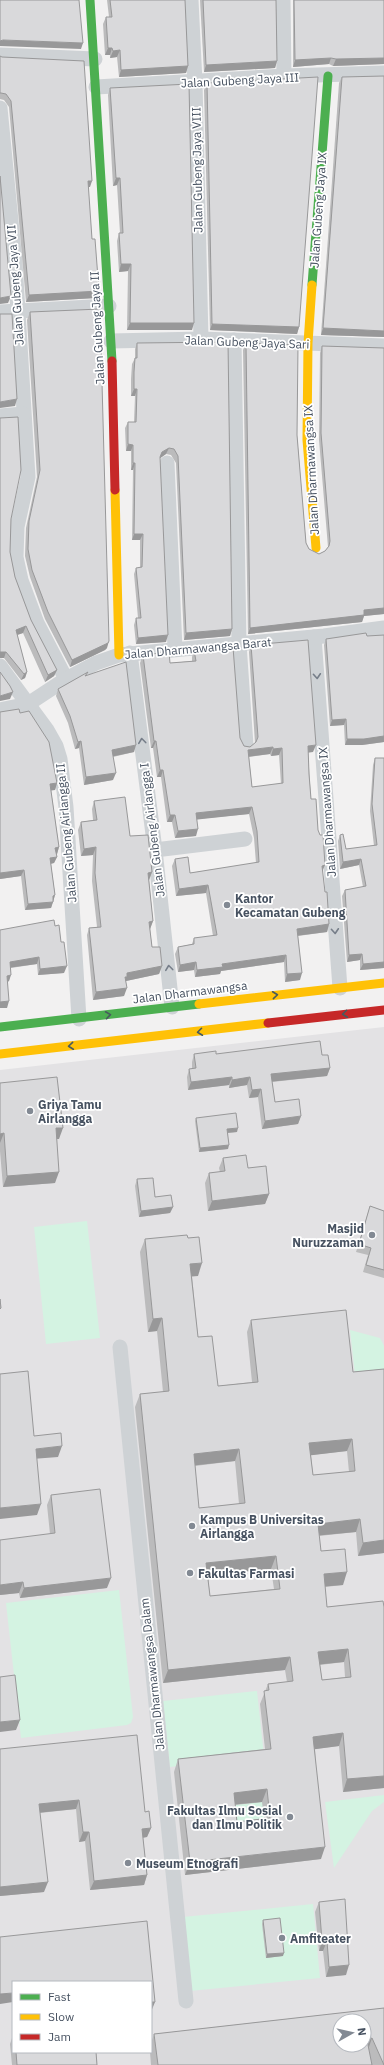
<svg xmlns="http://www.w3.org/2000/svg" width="384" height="2065" viewBox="0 0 384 2065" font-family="'IBM Plex Sans',sans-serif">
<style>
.education{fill:#e3e2e4;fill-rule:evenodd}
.green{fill:#d4f3e2}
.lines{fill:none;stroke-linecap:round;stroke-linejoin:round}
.street{stroke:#ced2d5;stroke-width:15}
.fast{stroke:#4caf50;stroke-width:9}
.slow{stroke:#ffc107;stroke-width:9}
.jam{stroke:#c62828;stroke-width:9}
.wall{fill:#bbbbbc;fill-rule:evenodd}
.shaded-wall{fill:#989899}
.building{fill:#d9d9db;stroke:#989899;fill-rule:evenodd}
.oneway{stroke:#767e89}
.oneway2{stroke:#475a5e}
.poi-dot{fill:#828993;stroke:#fff;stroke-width:1.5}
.labels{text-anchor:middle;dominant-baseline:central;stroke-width:3.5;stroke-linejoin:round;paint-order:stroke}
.street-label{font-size:12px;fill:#465160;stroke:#fff}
.poi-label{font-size:12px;font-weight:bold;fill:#465160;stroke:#fff;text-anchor:start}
</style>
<rect width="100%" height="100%" fill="#f2f1f1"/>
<path class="education" d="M384,1027v1038h-384v-995zM13,1982h138v70h-138zM340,2021h24v24h-24z"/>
<g class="green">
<polygon points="87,1221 100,1338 46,1344 34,1227"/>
<polygon points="350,1330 380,1338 384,1346 384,1381 356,1384"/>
<polygon points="119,1590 133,1717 131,1723 127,1725 21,1738 6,1603"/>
<polygon points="257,1691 264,1756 170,1767 163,1701"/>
<polygon points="384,1795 384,1802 372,1811 334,1868 325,1802"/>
<polygon points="275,1800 265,1824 219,1836 216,1807"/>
<polygon points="313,1904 320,1978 190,1991 183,1917"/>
</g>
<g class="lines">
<g class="street">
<polyline points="191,0 195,82 201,339"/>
<polyline points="283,0 284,76"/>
<polyline points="0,55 95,59"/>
<polyline points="96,87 284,76 384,73"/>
<polyline points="0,108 15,262 28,477 17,527 16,557 21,580 37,623 66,679"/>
<polyline points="0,312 109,306"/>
<polyline points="234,340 239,644 246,745"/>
<polyline points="111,341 201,339 384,346"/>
<polyline points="0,416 23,414"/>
<polyline points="167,463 175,649"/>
<polyline points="314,637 340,988"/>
<polyline points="130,653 155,850 172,1007"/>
<polyline points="0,666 47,730 56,746 60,759 66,807 79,1019"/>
<polyline points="0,710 28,704 66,679 96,663 119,655 324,636 384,628"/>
<polyline points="155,850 245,839"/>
<polyline points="120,1347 186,2001"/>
</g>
<g class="fast">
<polyline points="90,0 112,361"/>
<polyline points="312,285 328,76"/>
<polyline points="0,1027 199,1004"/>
</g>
<g class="slow">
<polyline points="312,285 308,343 307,440 316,548"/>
<polyline points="115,490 119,655"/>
<polyline points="199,1004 384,983"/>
<polyline points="0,1054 268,1023"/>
</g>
<g class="jam">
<polyline points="112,361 115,490"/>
<polyline points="268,1023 384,1010"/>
</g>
</g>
<g class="wall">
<polygon points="107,0 185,0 188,66 186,73 119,77 117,57 110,58 110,55 105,55 103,24 106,17 109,17"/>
<polygon points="200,0 276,0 277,61 275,68 204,72"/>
<polygon points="293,0 384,0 384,64 333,66 329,64 293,67"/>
<polygon points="0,56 90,187 88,187 96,298 26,302 9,107 4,100 0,99"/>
<polygon points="342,77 384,337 321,335 339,83"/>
<polygon points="207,83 299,327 297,334 210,330 204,90"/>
<polygon points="110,88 192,330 127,330 128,271 119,272 117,241 119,233 120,233 117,185 113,186 108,95"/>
<polygon points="30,312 107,648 105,650 70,667 45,619 30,577 25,556 26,528 37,477 27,320"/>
<polygon points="228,342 232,629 230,636 184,640 176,463 171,455 166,454 160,458 166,642 136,644 134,625 136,618 138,618 134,574 136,568 140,568 140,540 132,540 133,470 131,470 131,451 126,451 125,428 128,422 134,422 135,396 131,396 131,379 132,364 135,358 135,349 137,343"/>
<polygon points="246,343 297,435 306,543 309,549 319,554 325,551 328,547 319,440 320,353 322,346 384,348 384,614 364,616 362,622 248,634 243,350"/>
<polygon points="0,418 11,519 10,552 15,577 31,620 57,670 54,676 45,682 23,633 17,635 27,672 25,678 21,680 4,658 0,658"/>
<polygon points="384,635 384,742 362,745 345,745 344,725 330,726 324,645 326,639"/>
<path d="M251,645l62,107h-5l3,47 11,73 3,20 4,32 -2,8 -29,4 2,44 -15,2 -1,-20 -63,9 -1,3 -25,3 -1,-7 -16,2 -3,-18 3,-7 14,-3 2,-6 19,-2 -7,-43 -30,3 -4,-30 3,-7 15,14 66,-10 -2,-25 -5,-24 -52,5 -1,17 -21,2 -3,-16h-5l-6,-45h-4l-4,-29h-2l-11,-85 3,-8 27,8 22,-2v-4l2,-7 46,88 4,8 6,1 5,-4 -6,-91zM270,754l1,2 8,-1 2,29 -29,3 -3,-30z"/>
<polygon points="88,672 86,676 134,752 113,757 113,780 84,785 79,748 75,749 68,723 56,696 58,689"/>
<polygon points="0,712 20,713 57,783 55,790 51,790 59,847 57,854 56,854 57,857 54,863 51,864 55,895 51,908 25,910 21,876 0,879"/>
<polygon points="375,758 384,758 384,968 360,970 360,960 347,962 342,896 345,890 363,887 359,865 340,869 338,841 340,835 346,849 374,846 370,811 373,765"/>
<polygon points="94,801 130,836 152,872 149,880 153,921 150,929 152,947 162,966 159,974 126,981 124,996 93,1000 87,935 89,928 97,927 92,881 93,855 81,856 78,830 81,822 93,820 92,809"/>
<polygon points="55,926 64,973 38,975 37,964 11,968 9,981 8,982 7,1008 0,1008 0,930"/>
<polygon points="194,1054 322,1055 330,1068 327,1076 272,1082 275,1102 301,1116 298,1124 262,1129 258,1097 249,1098 247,1085 229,1088 229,1085 188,1090 187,1077 189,1069 192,1069 192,1062"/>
<polygon points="0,1083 59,1139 57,1139 55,1183 3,1187 0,1151"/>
<polygon points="196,1118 237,1132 228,1133 228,1149 199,1152 195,1121"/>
<polygon points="223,1158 248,1168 269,1194 265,1204 208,1211 205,1183 209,1173 220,1172 219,1168"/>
<polygon points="137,1179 155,1197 173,1207 170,1213 139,1217 135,1186"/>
<polygon points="370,1206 384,1211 384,1278 363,1272 368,1255 356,1252"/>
<path d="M188,1238l10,38h-6l6,61 20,49 34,-4 -5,-50 4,-12 102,52 31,-3v184l-26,3 -2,-24 -37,4 2,15 22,34 -18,2 2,20 56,-6 1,187 -41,4 -4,-46 -24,3 6,110 -136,16 -11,-103 4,-13 87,-10 -5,-45 8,-20 19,-2 -2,-12 -122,13 -28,-276 5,-13 23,-2 -6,-61 -9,1 -8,-80 5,-13zM347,1451l2,21 -36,3 -2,-20zM235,1461l4,43 -40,4 -4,-42zM271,1569l3,20 -64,7 -2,-21zM344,1662l1,15 -23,3 -2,-15zM262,1802l2,16 -27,4 -2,-17z"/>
<polygon points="51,1495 107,1588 20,1598 19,1593 0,1595 50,1534 47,1505"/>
<polygon points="0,1749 145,1812 151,1828 147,1837 143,1838 147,1875 144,1885 90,1890 85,1841 79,1842 76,1809 40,1813 44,1892 0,1896"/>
<polygon points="319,1902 346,1975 326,1977 323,1951 319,1951 315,1912"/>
<polygon points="263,1920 283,1956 266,1958 262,1924"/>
<polygon points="384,2008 384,2065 151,2065 150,2052 151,2052 151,2043 154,2034"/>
<polygon points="13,2035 13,2052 96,2052 97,2065 12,2065 10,2044"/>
</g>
<g class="shaded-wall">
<polygon points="3,40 83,43 81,49 0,46 0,41"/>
<polygon points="108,48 112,48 110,55 105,55"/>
<polygon points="120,50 117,57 110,58 113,51"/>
<polygon points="331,58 329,64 293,67 295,60"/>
<polygon points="384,58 384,64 333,66 336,59"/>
<polygon points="277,61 275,68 204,72 206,65"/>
<polygon points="188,66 186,73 119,77 121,70"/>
<polygon points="116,178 120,178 117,185 113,186"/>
<polygon points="88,181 92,181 90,187 86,187"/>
<polygon points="121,264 131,264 128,271 119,272"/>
<polygon points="99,291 96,298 26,302 29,295"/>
<polygon points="11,296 8,303 0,304 0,298"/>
<polygon points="130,323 194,323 192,330 127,330"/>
<polygon points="212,324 299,327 297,334 210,330"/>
<polygon points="323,328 384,331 384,337 321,335"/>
<polygon points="134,389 137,389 135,396 131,396"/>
<polygon points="17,399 15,406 0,408 0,402"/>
<polygon points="128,444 133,445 131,451 126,451"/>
<polygon points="169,448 166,454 159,459 162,452"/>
<polygon points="133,463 135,463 133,470 131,470"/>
<polygon points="134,534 143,534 140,540 132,540"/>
<polygon points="384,608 384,614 364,616 362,622 248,634 250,628 364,610"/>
<polygon points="26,626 23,633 14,636 16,630"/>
<polygon points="232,629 230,636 184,640 186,633"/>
<polygon points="168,635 166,642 136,644 138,638"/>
<polygon points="109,641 107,648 105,650 70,667 72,660"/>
<polygon points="0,652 6,652 4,658 0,658"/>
<polygon points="57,670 54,676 45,682 48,675"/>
<polygon points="27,672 25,678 21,680 24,674"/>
<polygon points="13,692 10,699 0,701 0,696"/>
<polygon points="346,719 344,725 330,726 332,720"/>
<polygon points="384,736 384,742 362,745 345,745 347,739"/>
<polygon points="81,741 79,748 75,749 78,742"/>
<polygon points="154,741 156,741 153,748 151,748"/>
<polygon points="136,745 134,752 110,757 112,750"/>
<polygon points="316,745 313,752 306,753 308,746"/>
<polygon points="273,747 270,754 246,757 248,750"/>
<polygon points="282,748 279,755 271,756 273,749"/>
<polygon points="160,770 163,770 161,777 157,777"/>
<polygon points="116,773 113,780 84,785 86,777"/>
<polygon points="57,783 55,790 48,791 50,784"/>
<polygon points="252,807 249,814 193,820 196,813"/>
<polygon points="170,815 175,815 172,822 167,822"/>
<polygon points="198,829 196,836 175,838 178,831"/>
<polygon points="59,847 57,854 53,854 55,848"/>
<polygon points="96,847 93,855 81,856 84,849"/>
<polygon points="57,857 54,863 48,864 50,858"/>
<polygon points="361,859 359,865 340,869 343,862"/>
<polygon points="325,865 322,872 322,866"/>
<polygon points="24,870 21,876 0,879 0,873"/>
<polygon points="152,872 149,880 145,880 148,873"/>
<polygon points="208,885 206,893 176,896 179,889"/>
<polygon points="55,895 53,902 53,896"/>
<polygon points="53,902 51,908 25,910 28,904"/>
<polygon points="153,921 150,929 149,922"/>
<polygon points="329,924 327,932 295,936 297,929"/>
<polygon points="362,954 360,960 347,962 349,955"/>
<polygon points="286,955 284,962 221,971 220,974 195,977 197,970 222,964"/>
<polygon points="39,957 37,964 7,968 10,962"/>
<polygon points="196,962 194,970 178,972 180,965"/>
<polygon points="384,962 384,968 360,970 363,964"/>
<polygon points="67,966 64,973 38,975 40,969"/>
<polygon points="162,966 159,974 126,981 122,985 127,973"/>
<polygon points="302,973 300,980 285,982 287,974"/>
<polygon points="11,975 9,981 5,982 7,976"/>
<polygon points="127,988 124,996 93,1000 96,992"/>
<polygon points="9,1001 7,1008 0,1008 0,1002"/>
<polygon points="330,1068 327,1076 268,1082 271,1074"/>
<polygon points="232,1077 229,1085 188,1090 191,1082"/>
<polygon points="250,1077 247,1085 229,1088 232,1080"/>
<polygon points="261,1089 258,1097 249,1098 252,1090"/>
<polygon points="301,1116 298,1124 262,1129 265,1121"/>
<polygon points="56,1128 63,1128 59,1139 52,1139"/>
<polygon points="238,1128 237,1132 226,1133 227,1129"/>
<polygon points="4,1133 0,1143 0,1134"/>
<polygon points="229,1145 228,1149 199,1152 200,1148"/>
<polygon points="59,1172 55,1183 3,1187 7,1176"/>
<polygon points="269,1194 265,1204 208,1211 212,1201"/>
<polygon points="173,1207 170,1213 139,1217 141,1211"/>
<polygon points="202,1263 198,1276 186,1277 190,1264"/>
<polygon points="162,1318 157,1331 148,1332 153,1319"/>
<polygon points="352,1439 347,1451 305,1456 309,1443"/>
<polygon points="62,1446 58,1457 32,1459 36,1449"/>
<polygon points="239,1449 235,1461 189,1466 194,1454"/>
<polygon points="41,1504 37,1515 0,1519 0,1508"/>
<polygon points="360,1519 356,1532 313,1536 318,1524"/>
<polygon points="384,1540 384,1553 358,1556 363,1543"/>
<polygon points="276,1556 271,1569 202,1576 206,1563"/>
<polygon points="347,1572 343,1585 319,1587 324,1574"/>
<polygon points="111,1578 107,1588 20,1598 24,1588"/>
<polygon points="23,1582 19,1593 0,1595 0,1585"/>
<polygon points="348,1649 344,1662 314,1665 318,1652"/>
<polygon points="290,1657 285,1670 163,1683 168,1670"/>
<polygon points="20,1720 16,1730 0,1732 0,1722"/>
<polygon points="343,1733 339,1746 309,1750 313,1737"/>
<polygon points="384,1776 384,1788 343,1792 347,1779"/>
<polygon points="267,1789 262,1802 229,1805 234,1793"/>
<polygon points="79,1800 76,1809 36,1813 39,1804"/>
<polygon points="151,1828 147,1837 139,1838 142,1829"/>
<polygon points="83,1832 89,1832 85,1841 79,1842"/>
<polygon points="325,1847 321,1859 185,1875 190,1862"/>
<polygon points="147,1875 144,1885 90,1890 94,1881"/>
<polygon points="48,1882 44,1892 0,1896 0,1887"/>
<polygon points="322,1941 327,1941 323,1951 319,1951"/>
<polygon points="284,1953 283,1956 266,1958 267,1954"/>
<polygon points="349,1965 346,1975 326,1977 329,1967"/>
<polygon points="13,1993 13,2002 0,2004 0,1994"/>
<polygon points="151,2002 155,2002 151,2012"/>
<polygon points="372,2038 367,2053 367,2040"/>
</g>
<g class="building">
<polygon points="0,0 79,0 83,43 3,40 0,41"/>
<polygon points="110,0 185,0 188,66 121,70 120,50 113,51 112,48 108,48 106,17 112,17"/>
<polygon points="203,0 276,0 277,61 206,65"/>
<polygon points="294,0 384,0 384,58 336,59 331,58 295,60"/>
<polygon points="0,56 2,57 84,61 92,181 88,181 92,239 95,239 99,291 29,295 11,101 6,94 1,93 0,93"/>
<polygon points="384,76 384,331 323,328 342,77"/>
<polygon points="318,77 299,327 212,324 207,83"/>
<polygon points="189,84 194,323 130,323 131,264 121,264 119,233 123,233 120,178 116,178 110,88"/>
<polygon points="0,176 11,296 0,298"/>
<polygon points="100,309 109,641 108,643 72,660 48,612 32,570 28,549 29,521 40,470 30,312"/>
<polygon points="0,314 12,314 17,399 0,402"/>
<polygon points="228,342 232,629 186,633 178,456 174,449 169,448 162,452 160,457 168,635 138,638 136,618 141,618 136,568 142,567 143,534 134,534 135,463 133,463 133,445 128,444 128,422 136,422 137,389 134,389 134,372 135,358 137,358 137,343"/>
<polygon points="246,343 298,345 297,435 306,543 309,549 319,554 325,551 329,546 330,541 321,433 322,346 384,348 384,608 364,610 364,615 250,628"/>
<polygon points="18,417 21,470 11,519 10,552 15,577 31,620 57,670 48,675 26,626 16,630 27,672 24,674 6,652 0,652 0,418"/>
<polygon points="366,633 367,636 384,635 384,736 364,739 347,739 346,719 332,720 326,639"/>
<path d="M308,640l8,105 -8,1 1,28 2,25h5l2,31 2,5h3l2,30 -3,1 3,26h2l2,32 -32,5 5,44 -15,1 -1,-19 -64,9 1,3 -26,3 -1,-8 -16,3 -2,-18 16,-3v-6l23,-3 -9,-50 -29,4 -4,-30 13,-2 2,16 69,-11 -2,-31 -5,-24 -56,6 2,16 -20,2 -3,-16h-5l-7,-45h-3l-4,-29h-2l-11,-86 26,-3 1,11 26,-2 -2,-11 39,-3 7,91 4,8 6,1 6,-5 2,-5 -7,-92zM273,747v2l9,-1 1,35 -31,4 -4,-37z"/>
<polygon points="126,662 136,745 112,750 116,773 86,777 81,741 78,742 70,716 58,689 88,672 85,676"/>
<polygon points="0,672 10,686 13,692 0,696"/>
<polygon points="19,709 20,713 29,711 49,742 57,783 50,784 59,847 55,848 57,857 50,858 55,895 53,896 53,902 28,904 24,870 0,873 0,712"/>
<polygon points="375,758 384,758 384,962 363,964 362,954 349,955 345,890 366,886 361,859 343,862 340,835 343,834 346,849 377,845 372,804"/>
<polygon points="125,797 130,836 148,835 152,872 148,873 153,921 149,922 152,947 160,947 162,966 127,973 127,977 125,977 127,988 96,992 89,928 101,927 95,873 96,847 84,849 81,822 97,820 94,801"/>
<polygon points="54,920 55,926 59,925 61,942 64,942 67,966 40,969 39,957 10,962 11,975 7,976 9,1001 0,1002 0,930"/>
<polygon points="320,1041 322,1055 328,1055 330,1068 271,1074 275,1102 299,1099 301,1116 265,1121 261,1089 252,1090 250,1077 232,1080 232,1077 191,1082 189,1069 196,1068 194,1054 216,1051 216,1054"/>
<polygon points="57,1077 63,1128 56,1128 59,1172 7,1176 4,1133 0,1134 0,1083"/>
<polygon points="236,1113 238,1128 227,1129 229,1145 200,1148 196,1118"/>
<polygon points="246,1155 248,1168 266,1166 269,1194 212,1201 209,1173 225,1171 223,1158"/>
<polygon points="153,1178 155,1197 171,1195 173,1207 141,1211 137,1179"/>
<polygon points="370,1206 384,1211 384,1270 366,1265 371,1248 359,1244"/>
<path d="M187,1235l1,3 11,-1 3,26 -12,1 8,73 14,-1 6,50 40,-4 -7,-62 95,-10 7,62 31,-3v171l-21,3 -3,-24 -42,5 3,27 24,-2 2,23 -23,2 3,33 56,-6 1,6v169l-37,3 -4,-46 -30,4 12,110 -135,15 -12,-103 93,-10 -7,-58 5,-1 -1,-6 25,-3 -3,-24 -122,13 -28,-276 29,-3 -7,-73 -9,1 -8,-80zM352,1439l3,32 -42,4 -4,-32zM239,1449l6,54 -46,5 -5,-54zM276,1556l4,33 -70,7 -4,-33zM348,1649l3,28 -29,3 -4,-28zM267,1789l3,29 -33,4 -3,-29z"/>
<polygon points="0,1299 1,1308 0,1309"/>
<polygon points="28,1371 34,1436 61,1433 62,1446 36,1449 41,1504 0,1508 0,1374"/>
<polygon points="100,1489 111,1578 24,1588 23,1582 0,1585 0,1540 55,1533 51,1495"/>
<polygon points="15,1675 20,1720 0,1722 0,1677"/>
<polygon points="137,1735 145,1812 149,1811 151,1828 142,1829 147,1875 94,1881 89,1832 83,1832 79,1800 39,1804 48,1882 0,1887 0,1749"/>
<polygon points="345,1899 349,1965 329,1967 327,1941 322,1941 319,1902"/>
<polygon points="280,1918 284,1953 267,1954 263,1920"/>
<polygon points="147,1921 155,2002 151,2002 151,1982 13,1982 13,1993 0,1994 0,1937"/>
<path d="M384,2008v57l-12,-27 -5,2 5,25h-214l-4,-31zM340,2021h24v24h-24z"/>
<polygon points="16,2052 96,2052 97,2065 17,2065"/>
</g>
<defs><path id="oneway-chevron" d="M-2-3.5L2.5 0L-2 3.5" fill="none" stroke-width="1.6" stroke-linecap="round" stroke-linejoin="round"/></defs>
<g class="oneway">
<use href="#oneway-chevron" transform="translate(317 676) rotate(86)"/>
<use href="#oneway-chevron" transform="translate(142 741) rotate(-97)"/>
<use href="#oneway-chevron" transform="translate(335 931) rotate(86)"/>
<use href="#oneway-chevron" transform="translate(169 968) rotate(-97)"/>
</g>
<g class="oneway2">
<use href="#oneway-chevron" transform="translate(275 995) rotate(-6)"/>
<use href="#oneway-chevron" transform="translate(345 1014) rotate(173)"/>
<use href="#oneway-chevron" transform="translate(108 1015) rotate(-8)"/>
<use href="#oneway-chevron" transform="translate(200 1032) rotate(173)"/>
<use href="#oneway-chevron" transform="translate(71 1046) rotate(174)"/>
</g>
<g class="poi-dot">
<circle cx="227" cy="905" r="4"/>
<circle cx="30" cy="1111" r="4"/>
<circle cx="372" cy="1235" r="4"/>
<circle cx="192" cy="1526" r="4"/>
<circle cx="190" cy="1573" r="4"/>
<circle cx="290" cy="1817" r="4"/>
<circle cx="128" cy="1863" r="4"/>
<circle cx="282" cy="1938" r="4"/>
</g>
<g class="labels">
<g class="street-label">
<text transform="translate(240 80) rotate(-3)">Jalan Gubeng Jaya III</text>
<text transform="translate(197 170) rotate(-91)">Jalan Gubeng Jaya VIII</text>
<text transform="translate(318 210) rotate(-86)">Jalan Gubeng Jaya IX</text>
<text transform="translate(15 285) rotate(-94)">Jalan Gubeng Jaya VII</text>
<text transform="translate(97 328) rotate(-93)">Jalan Gubeng Jaya II</text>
<text transform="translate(247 342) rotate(2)">Jalan Gubeng Jaya Sari</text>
<text transform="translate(311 470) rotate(-93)">Jalan Dharmawangsa IX</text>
<text transform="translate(198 648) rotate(-5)">Jalan Dharmawangsa Barat</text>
<text transform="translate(327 812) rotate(-94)">Jalan Dharmawangsa IX</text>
<text transform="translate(152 830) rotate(-97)">Jalan Gubeng Airlangga I</text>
<text transform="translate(66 833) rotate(-95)">Jalan Gubeng Airlangga II</text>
<text transform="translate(190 992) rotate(-7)">Jalan Dharmawangsa</text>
<text transform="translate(152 1674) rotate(-96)">Jalan Dharmawangsa Dalam</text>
</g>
<g class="poi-label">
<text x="235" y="898">Kantor<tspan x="235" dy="14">Kecamatan Gubeng</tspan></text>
<text x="38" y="1104">Griya Tamu<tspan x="38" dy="14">Airlangga</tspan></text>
<text x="364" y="1228" text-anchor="end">Masjid<tspan x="364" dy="14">Nuruzzaman</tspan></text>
<text x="200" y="1519">Kampus B Universitas<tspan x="200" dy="14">Airlangga</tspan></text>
<text x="198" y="1573">Fakultas Farmasi</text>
<text x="282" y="1810" text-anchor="end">Fakultas Ilmu Sosial<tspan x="282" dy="14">dan Ilmu Politik</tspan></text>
<text x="136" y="1863">Museum Etnografi</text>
<text x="290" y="1938">Amfiteater</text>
</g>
</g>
<rect x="12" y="1981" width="140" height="72" fill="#ffffff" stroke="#b5b9bf"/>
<rect x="20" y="1994" width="20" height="6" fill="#4caf50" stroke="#b5b9bf"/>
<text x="48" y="2001" font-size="12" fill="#465160">Fast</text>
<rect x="20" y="2014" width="20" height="6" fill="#ffc107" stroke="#b5b9bf"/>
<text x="48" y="2021" font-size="12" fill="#465160">Slow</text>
<rect x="20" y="2034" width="20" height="6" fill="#c62828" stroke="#b5b9bf"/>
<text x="48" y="2041" font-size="12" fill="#465160">Jam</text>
<g transform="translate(352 2033) rotate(82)"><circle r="19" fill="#ffffff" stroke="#b5b9bf"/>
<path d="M0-3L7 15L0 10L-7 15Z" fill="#828993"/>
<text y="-6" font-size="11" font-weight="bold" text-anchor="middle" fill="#465160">N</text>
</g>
</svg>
